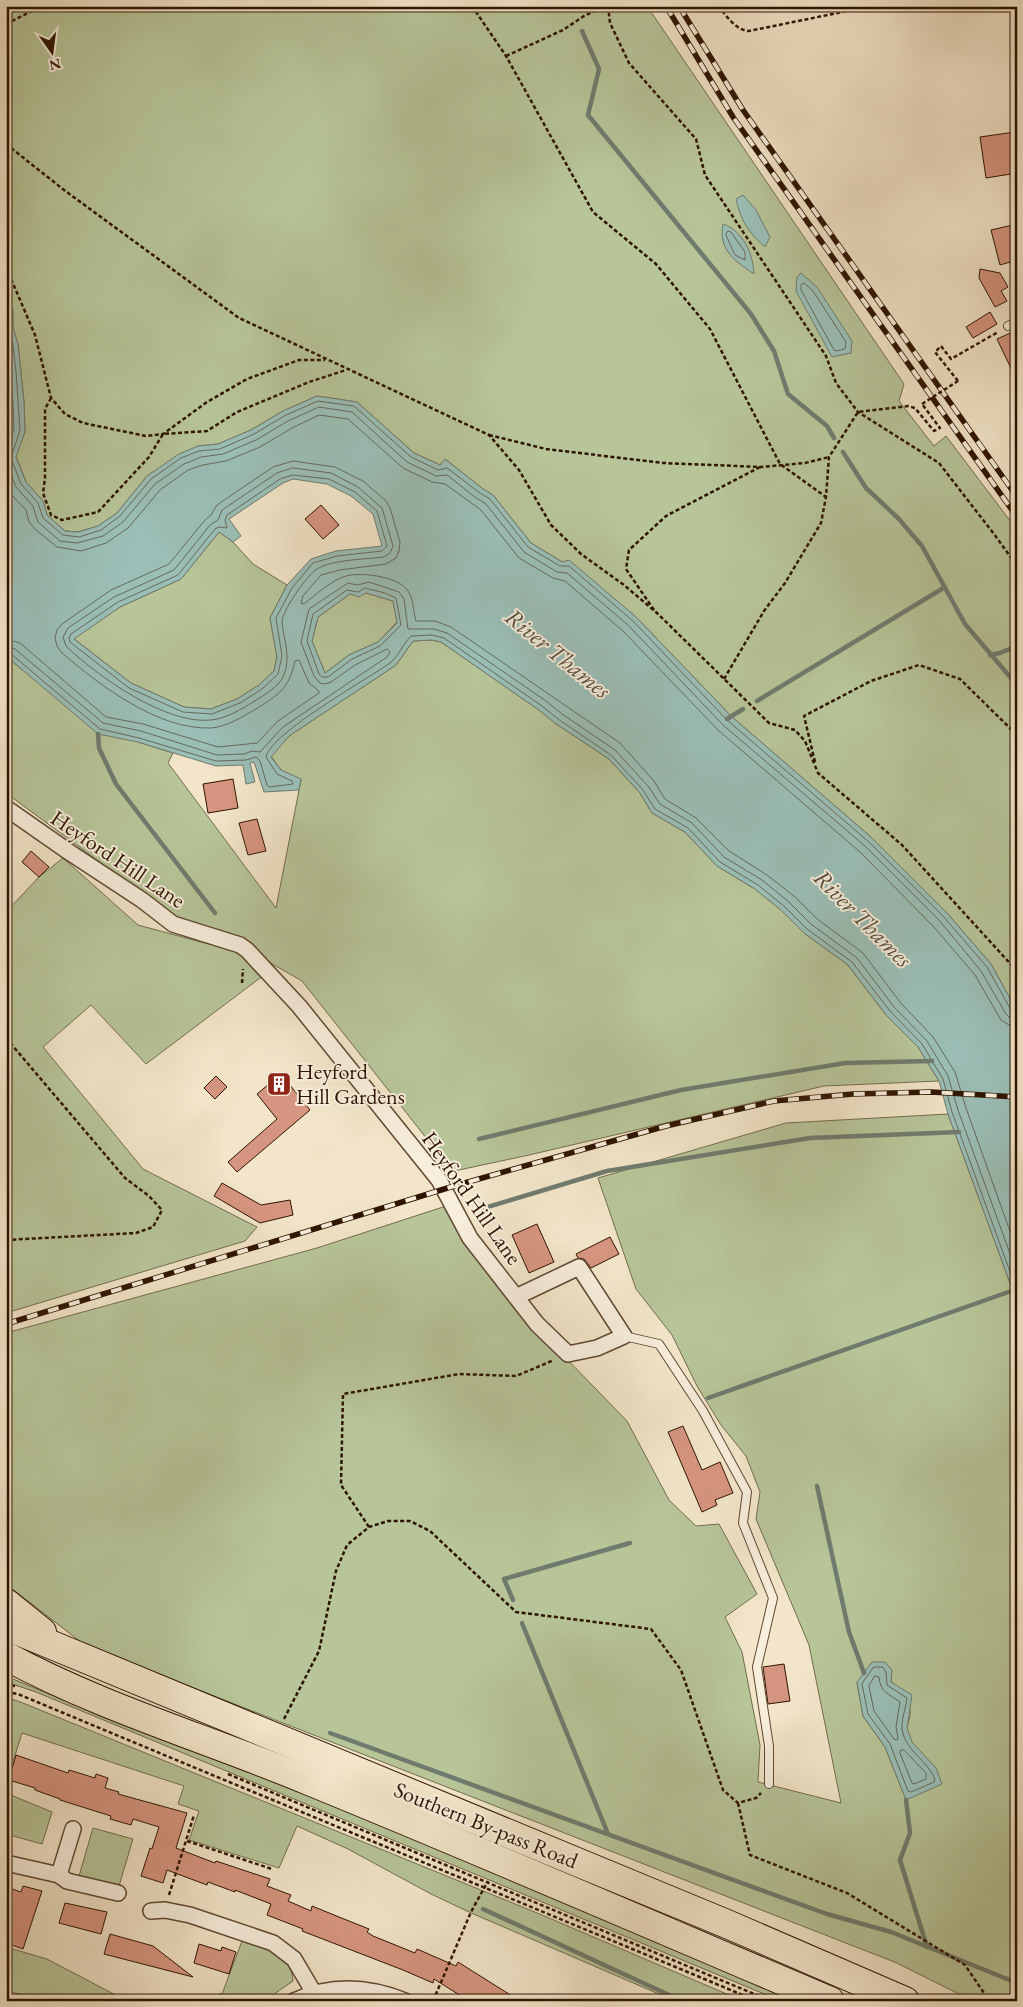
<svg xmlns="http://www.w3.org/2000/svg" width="1023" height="2007" viewBox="0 0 1023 2007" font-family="'EB Garamond',serif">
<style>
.green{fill:#b7c599;stroke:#726c4c;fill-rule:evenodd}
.water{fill:#9bbfb7;stroke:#6f7b6e;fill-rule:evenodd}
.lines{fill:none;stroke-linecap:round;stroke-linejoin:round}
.shore{stroke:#646a5c;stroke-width:1}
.stream{stroke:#6f7b6e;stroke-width:4.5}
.building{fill:#d69580;stroke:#2e1400}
.lane-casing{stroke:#5f4832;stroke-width:10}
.street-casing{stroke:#5f4832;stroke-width:18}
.highway-casing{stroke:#2e1400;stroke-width:30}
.path{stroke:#2e1400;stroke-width:2.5;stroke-dasharray:4 2.5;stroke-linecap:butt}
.lane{stroke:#f7eedc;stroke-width:8}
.street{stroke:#f7eedc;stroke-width:15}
.highway{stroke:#f2e5c9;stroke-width:28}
.rail-casing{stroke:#2e1400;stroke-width:5.5}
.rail{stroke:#f7eedc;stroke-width:4;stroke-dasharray:11;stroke-linecap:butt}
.path-bridge{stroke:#2e1400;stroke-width:2.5;stroke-dasharray:4 2.5;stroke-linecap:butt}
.labels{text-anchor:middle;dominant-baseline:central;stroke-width:4;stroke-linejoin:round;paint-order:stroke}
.street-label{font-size:22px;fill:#2e1400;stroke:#f7eedc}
.poi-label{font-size:22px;fill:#2e1400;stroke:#f7eedc;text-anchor:start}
.water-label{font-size:24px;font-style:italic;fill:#545040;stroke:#f7eedc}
</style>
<rect width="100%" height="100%" fill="#f2e5c9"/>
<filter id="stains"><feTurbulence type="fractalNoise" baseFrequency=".004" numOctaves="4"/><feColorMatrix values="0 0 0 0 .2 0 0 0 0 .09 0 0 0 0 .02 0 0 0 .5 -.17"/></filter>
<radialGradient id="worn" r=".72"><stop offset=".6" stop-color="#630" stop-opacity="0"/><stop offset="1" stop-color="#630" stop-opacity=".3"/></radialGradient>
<g class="green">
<polygon points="6,6 647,6 904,384 899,401 934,446 946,436 1017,530 1017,1011 991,964 947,913 872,838 731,716 636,617 589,578 531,543 493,495 483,489 445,459 440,465 414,453 357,402 317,396 283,411 251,430 218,444 198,446 147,476 117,513 98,526 78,532 65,531 47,515 43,501 26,482 16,456 25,431 24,402 18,344 13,328 13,310 6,299"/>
<polygon points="219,532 233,542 253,564 287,585 270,618 277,657 274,671 259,685 237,699 211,709 184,707 131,683 73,638 120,607 181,579"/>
<polygon points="366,593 393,601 397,622 378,642 349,655 325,673 312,641 318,617 350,594"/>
<polygon points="432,640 441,642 539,710 555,723 609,759 640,793 652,813 685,832 717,866 755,889 781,910 804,933 848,965 886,1015 918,1047 939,1081 824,1086 529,1155 445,1173 431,1144 302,981 213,930 177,919 6,793 6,656 21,669 138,742 173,753 168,763 276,908 301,780 281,770 271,756 289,736 396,665 413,641"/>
<polygon points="63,858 138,925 242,953 264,975 146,1064 91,1005 43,1047 143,1169 257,1227 245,1241 6,1313 6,912 39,877"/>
<path d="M948,1114l69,188v699h-44l-76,-38 -811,-317 -80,-62v-251l311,-85 129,-42 82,113 99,102 42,79 27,26 23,-2 38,70 -32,23 17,35 18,93 -2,37 83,21 -32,-158 -53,-126 4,-27 -14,-36 -25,-31 -24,-39 -25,-51 -36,-46 -38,-111 188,-55zM872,1662c14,15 32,29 38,49 1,5 -2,11 -3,16 0,16 18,30 29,41l-33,24 -18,-45 -22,-31 -6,-33z"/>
<polygon points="6,1676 106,1718 241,1766 808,2001 781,2001 36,1692 6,1682"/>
<polygon points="6,1697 23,1703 542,1915 743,2001 675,2001 469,1912 431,1894 348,1849 297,1826 279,1868 189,1840 199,1811 178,1804 184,1786 22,1733 6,1784"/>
<polygon points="6,1793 52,1812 42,1844 6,1834"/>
<polygon points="93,1828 133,1839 119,1886 79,1876"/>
<path d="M242,1941c20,7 50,13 51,40l-29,20h-31l-3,-2 -3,2 -8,-7h3z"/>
<polygon points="6,1947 47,1959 127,2001 40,2001 6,1990"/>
</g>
<g class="water">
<path d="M743,195l13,15 14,27 -5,10c-17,-15 -24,-26 -29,-48z"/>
<path d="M723,224c20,7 30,29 31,50 -19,-13 -36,-24 -31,-50z"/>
<polygon points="801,273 817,287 852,341 851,353 832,357 796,291 797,277"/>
<path d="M6,299l7,11v18l5,16 6,58 1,30 -9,25 10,25 17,19 4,14 18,16 13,1 20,-6 19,-13 30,-37 32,-22 19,-8 20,-2 33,-14 32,-19 34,-15 40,6 57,51 26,12 5,-6 38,30 10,6 38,48 31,19 7,-2 67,57 95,99 141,122 75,75 44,51 26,47v291l-69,-188 -9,-33 -21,-34 -32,-32 -38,-50 -44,-32 -23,-23 -26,-21 -38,-23 -32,-34 -33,-19 -12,-20 -31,-34 -54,-36 -16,-13 -98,-68 -9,-2 -19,1 -17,24 -107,71 -18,21 10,13 20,9 -2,11 -35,2 -10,-30 -4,1 5,19 -9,2 -3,-19 -27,1 -78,-24 -40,-8 -92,-78zM293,479l34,5 24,12 22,18 9,32 -46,5 -25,8 -24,26 -17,33 7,39 -3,14 -15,14 -22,14 -26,10 -27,-2 -53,-24 -57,-44 46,-32 61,-28 38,-47 14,10 8,-6 -12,-17 54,-36zM366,593l27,8 4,22 -19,19 -29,13 -24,18 -13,-32 6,-24 32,-23 9,3z"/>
<polygon points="872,1662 885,1662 892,1670 891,1682 912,1695 907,1728 912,1742 936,1768 942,1784 906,1800 885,1747 863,1716 857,1682"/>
</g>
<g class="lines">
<g class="shore">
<polygon points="728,231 731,232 745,252 745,260 735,255 726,235"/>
<polygon points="804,283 813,291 846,342 845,349 837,351 834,350 801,290 801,285"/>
<polyline points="6,308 8,312 8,329 13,345 16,372 20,430 11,458 21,484 38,503 43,518 63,535 79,537 101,530 120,516 151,479 181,458 199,451 220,449 254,434 286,415 318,401 354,406 411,457 438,470 447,468 480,493 490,499 528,547 560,566 569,566 633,621 727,720 869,842 943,916 987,967 1011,1010 1017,1012"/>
<polyline points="6,345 13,402 14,429 6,451"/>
<polyline points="6,462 16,487 33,506 38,522 60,541 77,543 103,536 123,522 155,484 184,464 201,457 223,454 256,440 288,421 319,407 352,412 407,462 436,476 447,475 476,498 486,504 524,552 557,572 567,573 628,625 723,725 865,846 939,920 981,971 1006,1014 1010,1018 1017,1019"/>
<path d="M293,468l38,5 27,14 24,21 11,38 -3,7 -6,4c-17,2 -54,3 -67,12 -10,6 -35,42 -35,53 2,19 9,34 2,53 -4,11 -21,21 -31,27 -11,7 -28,17 -42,18 -45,5 -114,-44 -145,-74l-3,-9 5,-9 46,-31 60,-27 36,-45 8,-5 4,-10 55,-37z"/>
<polygon points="293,475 329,479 355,492 377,511 387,546 382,551 337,556 313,563 292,588 276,618 282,656 278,674 262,689 240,703 212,714 183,712 129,688 70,642 69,638 71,634 118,602 178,575 215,529 219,527 227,528 225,520 227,515 280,479"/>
<polyline points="6,483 10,493 26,510 29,522 35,529 57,547 81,551 106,543 128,528 160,490 188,470 203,465 226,461 260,447 292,428 319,415 348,419 403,468 432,482 445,484 481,510 519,558 553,578 565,581 623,631 718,730 860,852 933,926 975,975 1001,1020 1009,1025 1017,1026"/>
<polygon points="365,588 385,593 396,598 401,625 380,646 352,659 328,677 322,677 319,674 307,641 313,614 347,590 358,592"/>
<path d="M6,639l14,4 86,74 37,7 75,23 39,-4 21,-22 41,-28v-2l-10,-8 -10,-23 -4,1c-6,27 -15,33 -39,48 -12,7 -30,18 -45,19 -53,2 -112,-43 -150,-76l-4,-6 -2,-8 2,-8 5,-6 49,-34 58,-26 36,-44 6,-5 6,-10 56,-38 20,-6 42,6 28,14 23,20 4,7 10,34 -1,9 -3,7 -10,6 -46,6 -19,5 -18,21 -2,7 3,1c11,-9 26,-22 39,-27 14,-6 56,-1 65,14 6,8 5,21 8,30h19l16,6 169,116 34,38 11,18 31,19 33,33 38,24 27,21 22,22 47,35 37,49 33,35 22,35 11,36 51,143"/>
<polyline points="6,646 15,649 103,723 141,731 217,755 244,754 252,751 260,752 283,727 387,657 390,652 387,649 355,665 331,682 325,684 320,683 314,676 301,642 309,609 348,583 357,585 369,582 399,592 404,599 408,629 434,629 447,633 546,701 562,714 615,750 648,786 660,804 692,823 724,857 762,880 789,902 811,924 857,958 894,1007 927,1041 948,1076 958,1110 1017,1273"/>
<path d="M6,652l5,2 89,75 39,9 77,23 30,-1 10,-3 4,4 7,24 2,2 24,-3 -1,-3 -15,-7 -11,-17c5,-24 100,-77 124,-94 8,-6 13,-19 21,-27l21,-1 12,3 98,68 16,13 53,36 32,35 12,19 33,19 32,34 38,23 27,22 22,22 45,33 38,49 32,33 21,35 9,33 65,179"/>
<path d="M874,1667h9l3,5 1,13 20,13c-1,10 -6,22 -5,32 4,21 25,30 33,49l-1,3 -23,10 -3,-1 -18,-47 -22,-30 -6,-30z"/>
<path d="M875,1676l4,1c1,15 10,17 21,25l-4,25 2,11 -1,2 -3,-1 -20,-28 -5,-25z"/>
<polygon points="901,1750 904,1750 926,1773 926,1779 914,1784 912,1783 900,1753"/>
</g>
<g class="stream">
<polyline points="571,6 572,10"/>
<polyline points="582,31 599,69 588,115 751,314 774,351 788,394 827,426 834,438"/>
<polyline points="843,452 866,488 898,518 922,546 965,624 1017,685"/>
<polyline points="990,655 1000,653 1017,646"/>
<polyline points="757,701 945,587"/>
<polyline points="727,719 743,709"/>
<polyline points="98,734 99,748 116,784 215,913"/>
<polyline points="479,1139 681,1090 845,1063 932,1061"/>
<polyline points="481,1209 607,1171 810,1138 959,1132"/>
<polyline points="708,1398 1017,1289"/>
<polyline points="817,1486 849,1632 864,1673"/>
<polyline points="513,1600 504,1579 630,1543"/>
<polyline points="522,1623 608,1834"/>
<polyline points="330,1733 827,1914 891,1932 1017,1983"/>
<polyline points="906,1800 910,1833 900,1860 927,1947"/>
<polyline points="483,1909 682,2001"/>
</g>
</g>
<g class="building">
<polygon points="1015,132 1017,173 986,178 980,137"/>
<polygon points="1013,225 1017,240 1017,260 1000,265 991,230"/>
<polygon points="980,269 1000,273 1008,287 1001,291 1007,301 995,307 979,278"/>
<polygon points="990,312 997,324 973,338 966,327"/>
<polygon points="1017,330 1017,381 997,339"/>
<polygon points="321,505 339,525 323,539 305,519"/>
<polygon points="233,779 238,808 208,813 203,784"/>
<polygon points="257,819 266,851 248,855 239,823"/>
<polygon points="31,851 49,867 39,877 22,862"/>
<polygon points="281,1074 310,1110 237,1172 228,1162 277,1119 257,1094"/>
<polygon points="216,1076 227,1087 215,1099 204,1088"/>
<polygon points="222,1183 261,1205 290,1200 293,1215 260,1223 214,1196"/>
<polygon points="537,1224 554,1262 529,1273 512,1235"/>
<polygon points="610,1237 619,1254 591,1268 584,1259 578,1258 576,1254"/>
<polygon points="683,1426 702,1470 720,1462 733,1493 715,1500 717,1505 702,1512 668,1432"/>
<polygon points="784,1664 790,1701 768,1704 763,1667"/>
<polygon points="16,1755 68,1773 69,1770 95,1778 96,1774 108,1778 105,1788 119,1792 118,1794 187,1813 176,1848 215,1863 216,1861 270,1879 267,1886 291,1895 288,1901 311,1911 312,1906 339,1917 369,1929 367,1932 373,1936 415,1953 417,1949 456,1966 458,1962 520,2001 469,2001 434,1979 433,1983 403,1970 302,1931 303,1929 267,1915 271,1904 235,1890 235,1892 208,1882 207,1885 167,1870 163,1883 141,1876 150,1848 152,1849 159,1827 133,1819 131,1825 110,1819 111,1816 60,1800 60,1799 35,1790 35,1788 9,1780"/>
<polygon points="23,1886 42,1891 23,1949 6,1943 6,1887 21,1892"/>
<polygon points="65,1903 107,1912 101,1934 59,1923"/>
<polygon points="110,1934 153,1946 193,1977 104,1954"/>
<polygon points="199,1944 221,1951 222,1947 236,1952 229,1974 194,1963"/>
</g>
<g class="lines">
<defs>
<g id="lane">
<polyline points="1008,326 1017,322"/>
<polyline points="624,1336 659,1344 703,1411 747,1492 743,1523 773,1598 757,1667 769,1746 769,1784"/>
</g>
<g id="street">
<polyline points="6,808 69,852 142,900 173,924 240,945 247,950 299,1006 439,1180 470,1238 537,1324 568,1354 597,1348 624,1336 579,1267 516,1297"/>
<polyline points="6,1863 59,1875 73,1829"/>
<polyline points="59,1875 67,1881 118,1893"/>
<polyline points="151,1911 165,1910 190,1915 273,1943 294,1959 314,1993"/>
<path d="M294,2001c37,-17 74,-15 111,0"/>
</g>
<g id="highway">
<polyline points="6,1603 42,1632"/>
<polyline points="6,1626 727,1924 905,2001"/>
<path d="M6,1656c96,52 202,83 303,125 174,71 347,146 521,220"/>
</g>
</defs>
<use href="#lane" class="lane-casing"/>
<use href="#street" class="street-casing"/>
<use href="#highway" class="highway-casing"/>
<g class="path">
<polyline points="472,6 506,56 593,212 656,264 710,329 780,464 826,497"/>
<polyline points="608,6 610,23 629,63 696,139 705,175 826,356 836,383 858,412 939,463 994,534 1017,566"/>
<path d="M718,6c9,10 17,24 31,25l123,-25"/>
<polyline points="6,24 42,6"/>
<polyline points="506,56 563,30 584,16 606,6"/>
<polyline points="6,144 64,190 239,318 489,435 519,470 551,525 581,554 624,585 657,613 769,723 795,730 805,741 818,773 902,845 1017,971"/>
<polyline points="6,267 35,335 51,398 65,414 83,423 146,436 163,434 207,402 247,379 299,360 325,360"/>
<polyline points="958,381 935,352 941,346 951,359 998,332"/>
<polyline points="51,398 45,409 45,478 43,493 51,515 62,520 98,512 149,457 163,434 207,431 237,412 309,382 346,370"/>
<polyline points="489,435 546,449 663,463 761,467 805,463 829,457"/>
<polyline points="654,610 626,569 629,550 666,516 760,467"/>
<polyline points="724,679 764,611 785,583 821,523 826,497 829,457 858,412 908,406 915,408 934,431 940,428 922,404"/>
<polyline points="815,762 804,716 871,681 919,665 960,679 1017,735"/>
<polyline points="242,983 243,969"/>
<polyline points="6,1038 125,1178 149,1196 162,1210 153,1227 136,1233 6,1240"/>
<polyline points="369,1527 341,1485 343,1394 459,1374 516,1376 554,1360"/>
<polyline points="6,1685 15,1686"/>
<path d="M6,1692l12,2c246,103 493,204 739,307"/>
<polyline points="284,1719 319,1651 336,1571 347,1545 369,1527 388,1521 410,1521 430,1531 516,1612 651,1629 681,1670 723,1790 738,1803 756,1798 761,1793"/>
<polyline points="228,1774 771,2001"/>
<polyline points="738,1803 750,1855 847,1893 965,1965 988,1999 991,2001"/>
<polyline points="187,1841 272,1869"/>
<polyline points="169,1895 194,1815"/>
<polyline points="433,2001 471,1912 488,1881"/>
</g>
<use href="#lane" class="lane"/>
<use href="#street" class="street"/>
<use href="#highway" class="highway"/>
<defs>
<g id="rail">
<polyline points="666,6 733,117 1017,517"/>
<polyline points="679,6 743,110 1017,497"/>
<polyline points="6,1324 454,1186 666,1126 774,1101 853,1094 931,1092 1017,1097"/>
</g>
</defs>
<use href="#rail" class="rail-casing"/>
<use href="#rail" class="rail"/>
<polyline class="path-bridge" points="922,404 958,381"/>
</g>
<defs>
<symbol id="building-square" viewBox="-11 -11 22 22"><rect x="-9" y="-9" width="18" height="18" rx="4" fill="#8f2418" stroke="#f7eedc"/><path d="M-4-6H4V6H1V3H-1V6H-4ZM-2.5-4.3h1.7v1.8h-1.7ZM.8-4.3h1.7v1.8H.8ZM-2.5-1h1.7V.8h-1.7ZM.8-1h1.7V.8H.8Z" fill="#fff"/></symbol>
</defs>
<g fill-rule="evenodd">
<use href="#building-square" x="265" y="1070" width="28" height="28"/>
</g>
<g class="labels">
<g class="street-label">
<text transform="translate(118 859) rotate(34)">Heyford Hill Lane</text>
<text transform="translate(472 1198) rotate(55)">Heyford Hill Lane</text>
<text transform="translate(486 1825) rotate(22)">Southern By-pass Road</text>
</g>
<g class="poi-label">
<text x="296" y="1071">Heyford<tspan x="296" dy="25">Hill Gardens</tspan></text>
</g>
<g class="water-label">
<text transform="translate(558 653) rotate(39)">River Thames</text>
<text transform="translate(863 918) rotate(45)">River Thames</text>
</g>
</g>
<rect width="1023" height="2007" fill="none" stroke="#f2e5c9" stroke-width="25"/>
<rect x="8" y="8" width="1008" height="1992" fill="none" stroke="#2e1400" stroke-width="2.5"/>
<rect x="12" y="12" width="998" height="1982" fill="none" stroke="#2e1400"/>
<g transform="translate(52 52) rotate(166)" stroke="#f7eedc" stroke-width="4" paint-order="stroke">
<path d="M0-4L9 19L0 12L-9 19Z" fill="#2e1400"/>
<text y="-8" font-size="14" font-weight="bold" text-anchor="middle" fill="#2e1400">N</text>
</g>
<rect width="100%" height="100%" filter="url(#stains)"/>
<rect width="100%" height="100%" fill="url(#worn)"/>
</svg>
